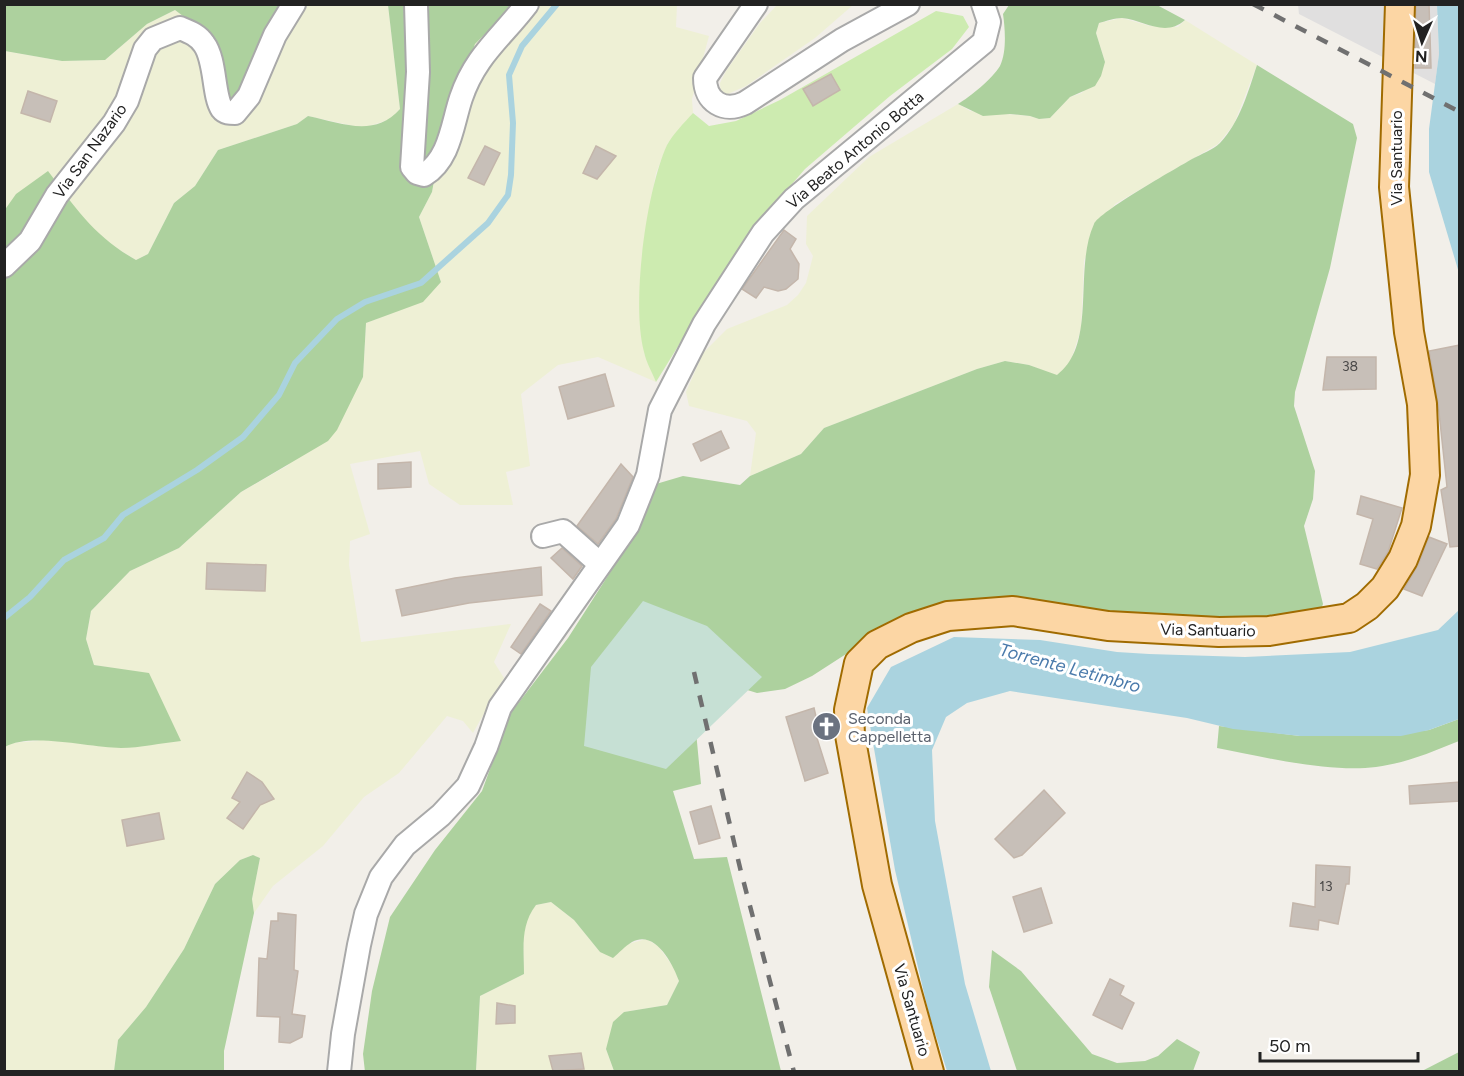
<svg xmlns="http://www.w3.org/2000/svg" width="1464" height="1076" viewBox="0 0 1464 1076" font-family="Figtree,sans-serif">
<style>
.residential{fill:#e0dfdf}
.farmland{fill:#eef0d5}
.grass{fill:#cdebb0}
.forest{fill:#add19e}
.wetland{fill:#c6e0d4}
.water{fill:#aad3df}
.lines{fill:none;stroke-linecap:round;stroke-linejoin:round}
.stream{stroke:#aad3df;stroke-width:6}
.building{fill:#c7bfb8;stroke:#c4b6ab;stroke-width:1.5}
.minor-casing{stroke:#a9a9a9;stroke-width:26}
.major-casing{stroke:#a06b00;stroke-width:32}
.minor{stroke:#fff;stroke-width:22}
.major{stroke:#fcd6a4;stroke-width:28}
.rail{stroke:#707070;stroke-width:4.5;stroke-dasharray:12 12;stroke-linecap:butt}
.labels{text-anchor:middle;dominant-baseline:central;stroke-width:6;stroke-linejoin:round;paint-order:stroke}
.number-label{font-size:14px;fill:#4b4948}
.street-label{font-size:16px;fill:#222;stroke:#fff}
.worship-label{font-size:16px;fill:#5b616d;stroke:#fff;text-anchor:start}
.water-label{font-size:18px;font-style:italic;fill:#4a7aab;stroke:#fff}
</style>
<rect width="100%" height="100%" fill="#f2efe9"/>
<polygon class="residential" points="1298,5 1437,5 1439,54 1435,84 1299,14"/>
<g class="farmland">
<polygon points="280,5 388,5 400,109 391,119 363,128 308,116 297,124 218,150 195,186 174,203 148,254 136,260 102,239 82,219 5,211 5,51 62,61 105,60 147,24 175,10 216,41 226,88 232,101"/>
<polygon points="514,5 677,5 676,27 709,36 692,99 693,113 668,143 656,173 647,222 641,281 644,353 656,382 598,357 558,365 521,394 530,466 506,472 513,505 460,505 429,484 420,451 350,464 370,534 350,541 349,565 361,642 511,624 494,662 504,678 473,733 463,721 447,716 399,773 364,797 323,846 273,886 254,913 252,899 260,858 253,855 240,860 215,884 184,949 146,1007 118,1040 114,1071 5,1072 5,747 10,743 38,741 149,674 94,665 86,639 91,611 130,571 179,548 241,492 287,466 363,377 366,323 379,318 441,282 419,217 432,192 439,153 475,44"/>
<polygon points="777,5 853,5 815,38 746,86 721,97 720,83 726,71 760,23"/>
<polygon points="1122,18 1150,26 1178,27 1185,20 1257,65 1234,124 1218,144 1115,204 1084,260 1081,329 1069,366 1057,376 1029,365 1005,361 977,369 824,428 801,454 750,476 756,433 747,421 689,406 686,392 703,353 727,329 787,305 798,295 806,283 813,256 806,244 807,216 869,157 958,104 970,111 1030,116 1039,119 1050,118 1070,97 1082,93 1105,62 1096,33 1099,23"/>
<polygon points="551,902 574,920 600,952 646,939 658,946 674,968 679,981 667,1005 624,1012 606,1049 614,1071 476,1072 480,996 524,974 523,930 527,916 536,905"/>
</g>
<path class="grass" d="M936,11l27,5 6,11 -17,22 -62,47 -85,73 -60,69 -89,144c-4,-10 -10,-20 -12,-30 -13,-48 2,-161 23,-207 6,-11 17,-22 26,-32l16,13 27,-5 44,-21z"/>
<g class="forest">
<polygon points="5,5 280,5 232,102 226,88 216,41 175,10 147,24 105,60 62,61 5,51"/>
<path d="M388,5h126l-39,39 -36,109 -7,39 -13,25 22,65 -18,20 -57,21 -3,54 -26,53 -9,11 -87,51 -62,56 -49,23 -39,40 -5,28 8,26 55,8 32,68c-20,2 -41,7 -60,7 -30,0 -91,-16 -116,-1l-1,-536 12,-17 32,-23c28,38 46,65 88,89l12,-6 26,-51 21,-17 23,-36 79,-26 11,-8c34,7 66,22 92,-7z"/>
<path d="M1009,5h148l28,15c-20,18 -41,0 -63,-2 -7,0 -16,3 -23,5l-3,10 9,29 -4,14 -6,10 -25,11 -20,21 -11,1 -9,-3 -20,-2 -27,2 -25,-12c12,-7 35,-26 42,-38 7,-14 5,-38 3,-52z"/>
<path d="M1257,65l96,59 4,14 -27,130 -35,124 -1,14 21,65 -2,28 -9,27 19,78 -3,8 -16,4 -121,4 -202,-21 -54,8 -53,29 -62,40 -27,13 -28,4 -13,-4 -51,11 8,84 -28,7 21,68 33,-2 54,214h-167l-8,-22 7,-27 11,-10 43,-7 12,-24c-6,-17 -24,-52 -47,-39 -7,4 -13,11 -19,16l-13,-6 -26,-32 -23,-18 -15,3c-16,21 -12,43 -12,69l-44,22 -4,75 -111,1 -2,-18 9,-63 18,-74 45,-67 47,-59 28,-77 58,-76 68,-106 20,-48 27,-8 57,9 10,-9 51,-22 23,-26 153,-59 28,-8 24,4 28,10c41,-31 16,-106 37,-151 5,-12 81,-55 98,-65 9,-5 21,-9 28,-16 20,-21 28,-51 37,-78z"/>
<path d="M1459,719v22c-27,11 -53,22 -83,26 -46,6 -113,-10 -159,-19l2,-22 81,10h71l58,-6z"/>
<polygon points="253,855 260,858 252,899 254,913 224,1051 224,1071 114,1071 118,1040 146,1007 184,949 215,884 240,860"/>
<polygon points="992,950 1021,971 1092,1054 1117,1063 1145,1061 1158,1056 1177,1039 1200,1052 1193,1071 1017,1071 989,987"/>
<polygon points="1459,1052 1459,1071 1422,1071"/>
</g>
<polygon class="wetland" points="643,601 707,626 762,677 666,769 584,746 591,667"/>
<g class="water">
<polygon points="1437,5 1459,5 1459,273 1429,172 1429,129 1439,54"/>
<polygon points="1459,610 1459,719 1429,730 1401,736 1300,736 1233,729 1187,718 1010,691 967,703 946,717 932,750 935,821 965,984 991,1071 947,1071 929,1014 895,870 867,708 891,667 954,637 1040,640 1117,652 1149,654 1245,657 1350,652 1438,630"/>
</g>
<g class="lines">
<polyline class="stream" points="4,618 30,597 64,560 104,538 123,515 197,470 243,437 279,395 295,363 337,319 365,302 421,283 488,223 508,195 511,175 513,123 509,75 522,46 557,4"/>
</g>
<g class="building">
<polygon points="1416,4 1429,4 1431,68 1415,68"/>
<polygon points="831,74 840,90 813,106 803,89"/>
<polygon points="28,91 57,101 50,122 21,113"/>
<polygon points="485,146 500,153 484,185 468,178"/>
<polygon points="596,146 616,156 597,179 583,173"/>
<polygon points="784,230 796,239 790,249 799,264 798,279 786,289 778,291 764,287 756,298 742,289"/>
<polygon points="1460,345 1460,546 1450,547 1441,490 1447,487 1438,403 1429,351"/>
<polygon points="1327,357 1376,357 1376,389 1323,390"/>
<polygon points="605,374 614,406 568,419 559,387"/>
<polygon points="721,431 729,448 701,461 693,444"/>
<polygon points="411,462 411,487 378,489 378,464"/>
<polygon points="621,464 633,477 616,519 598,544 577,526"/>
<polygon points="1361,496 1402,508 1388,552 1377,569 1360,564 1373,519 1357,514"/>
<polygon points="1429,537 1447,544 1422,596 1404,589 1418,565"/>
<polygon points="562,548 582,566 573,579 551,558"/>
<polygon points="207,563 266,565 265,591 206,589"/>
<polygon points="541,567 542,595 469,603 402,616 396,590 455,578"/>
<polygon points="540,604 551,611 521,654 511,647"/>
<polygon points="814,708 820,734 816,735 828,773 805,781 786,717"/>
<polygon points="247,772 262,782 274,799 260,805 243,829 227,818 240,802 232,798"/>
<polygon points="1460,782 1460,801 1410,804 1409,786"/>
<polygon points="1044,790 1065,813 1022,855 1014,858 995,839"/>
<polygon points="711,806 720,838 699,844 690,812"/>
<polygon points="159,813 164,839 127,846 122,820"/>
<polygon points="1316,865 1350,867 1349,884 1346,884 1338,924 1319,920 1318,930 1290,926 1293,903 1315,907"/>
<polygon points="1041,888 1052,923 1024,932 1013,897"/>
<polygon points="278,913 296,915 294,970 298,971 292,1014 305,1016 302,1037 290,1043 279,1042 280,1017 257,1016 259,958 267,959 271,921 278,921"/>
<polygon points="1110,979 1124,986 1120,995 1134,1003 1122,1029 1093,1015"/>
<polygon points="497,1003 515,1006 515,1023 496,1024"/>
<polygon points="581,1053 584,1069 553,1071 549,1056"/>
</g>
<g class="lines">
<defs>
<g id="minor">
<path d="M416,4l2,68 -6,95 5,6 7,2c26,-16 28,-50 37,-77 14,-42 40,-60 66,-94"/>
<path d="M756,4l-51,74c0,24 19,35 40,25l97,-63 66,-36"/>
<path d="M4,266l26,-25 27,-46 57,-72 13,-22 18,-52 8,-10 27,-11c10,4 18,7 24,16 12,16 9,52 18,65 3,4 8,4 13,4l14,-17 26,-61 19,-31"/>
<polyline points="543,536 563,531 600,564"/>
<polyline points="339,1072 343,1034 359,945 366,914 381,877 405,845 441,815 468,786 486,747 500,707 628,525 648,475 660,410 704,324 763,233 794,199 984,42 989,22 983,4"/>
</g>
<polyline id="major" points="929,1072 877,885 850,735 849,710 859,663 877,645 911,628 948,616 1013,611 1108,626 1219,632 1269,631 1349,618 1367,606 1385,588 1403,559 1416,526 1425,475 1422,404 1409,332 1394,187 1400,4"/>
</defs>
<use href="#minor" class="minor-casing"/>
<use href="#major" class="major-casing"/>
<use href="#minor" class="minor"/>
<use href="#major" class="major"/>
<g class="rail">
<polyline points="1253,4 1460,112"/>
<polyline points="694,672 741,872 794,1072"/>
</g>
</g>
<defs>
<symbol id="church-disc" viewBox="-11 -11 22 22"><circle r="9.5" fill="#6b7280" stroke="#fff"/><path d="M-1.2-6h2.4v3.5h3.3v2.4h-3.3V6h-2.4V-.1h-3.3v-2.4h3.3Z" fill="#fff"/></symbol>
</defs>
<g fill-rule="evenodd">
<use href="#church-disc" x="810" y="710" width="33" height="33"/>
</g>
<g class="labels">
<g class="number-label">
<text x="1350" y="366">38</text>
<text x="1326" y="886">13</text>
</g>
<g class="street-label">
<text transform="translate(855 150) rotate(-40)">Via Beato Antonio Botta</text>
<text transform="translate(90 151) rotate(-54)">Via San Nazario</text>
<text transform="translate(1396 158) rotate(-90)">Via Santuario</text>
<text transform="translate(1208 630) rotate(1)">Via Santuario</text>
<text transform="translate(912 1010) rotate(74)">Via Santuario</text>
</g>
<g class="worship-label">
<text x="848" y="718">Seconda<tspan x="848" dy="18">Cappelletta</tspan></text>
</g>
<g class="water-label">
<text transform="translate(1070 668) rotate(15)">Torrente Letimbro</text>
</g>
</g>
<rect width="1464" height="1076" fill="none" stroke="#222222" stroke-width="12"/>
<g transform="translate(1422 42) rotate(183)" stroke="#ffffff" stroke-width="4.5" paint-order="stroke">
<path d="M0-4.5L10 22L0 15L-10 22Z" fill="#222222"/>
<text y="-9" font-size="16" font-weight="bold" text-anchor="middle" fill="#222222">N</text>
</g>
<path d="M1260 1052v9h158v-9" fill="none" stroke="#222222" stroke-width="3"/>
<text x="1269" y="1052" font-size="18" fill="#222222" stroke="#ffffff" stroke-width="4.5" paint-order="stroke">50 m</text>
</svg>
